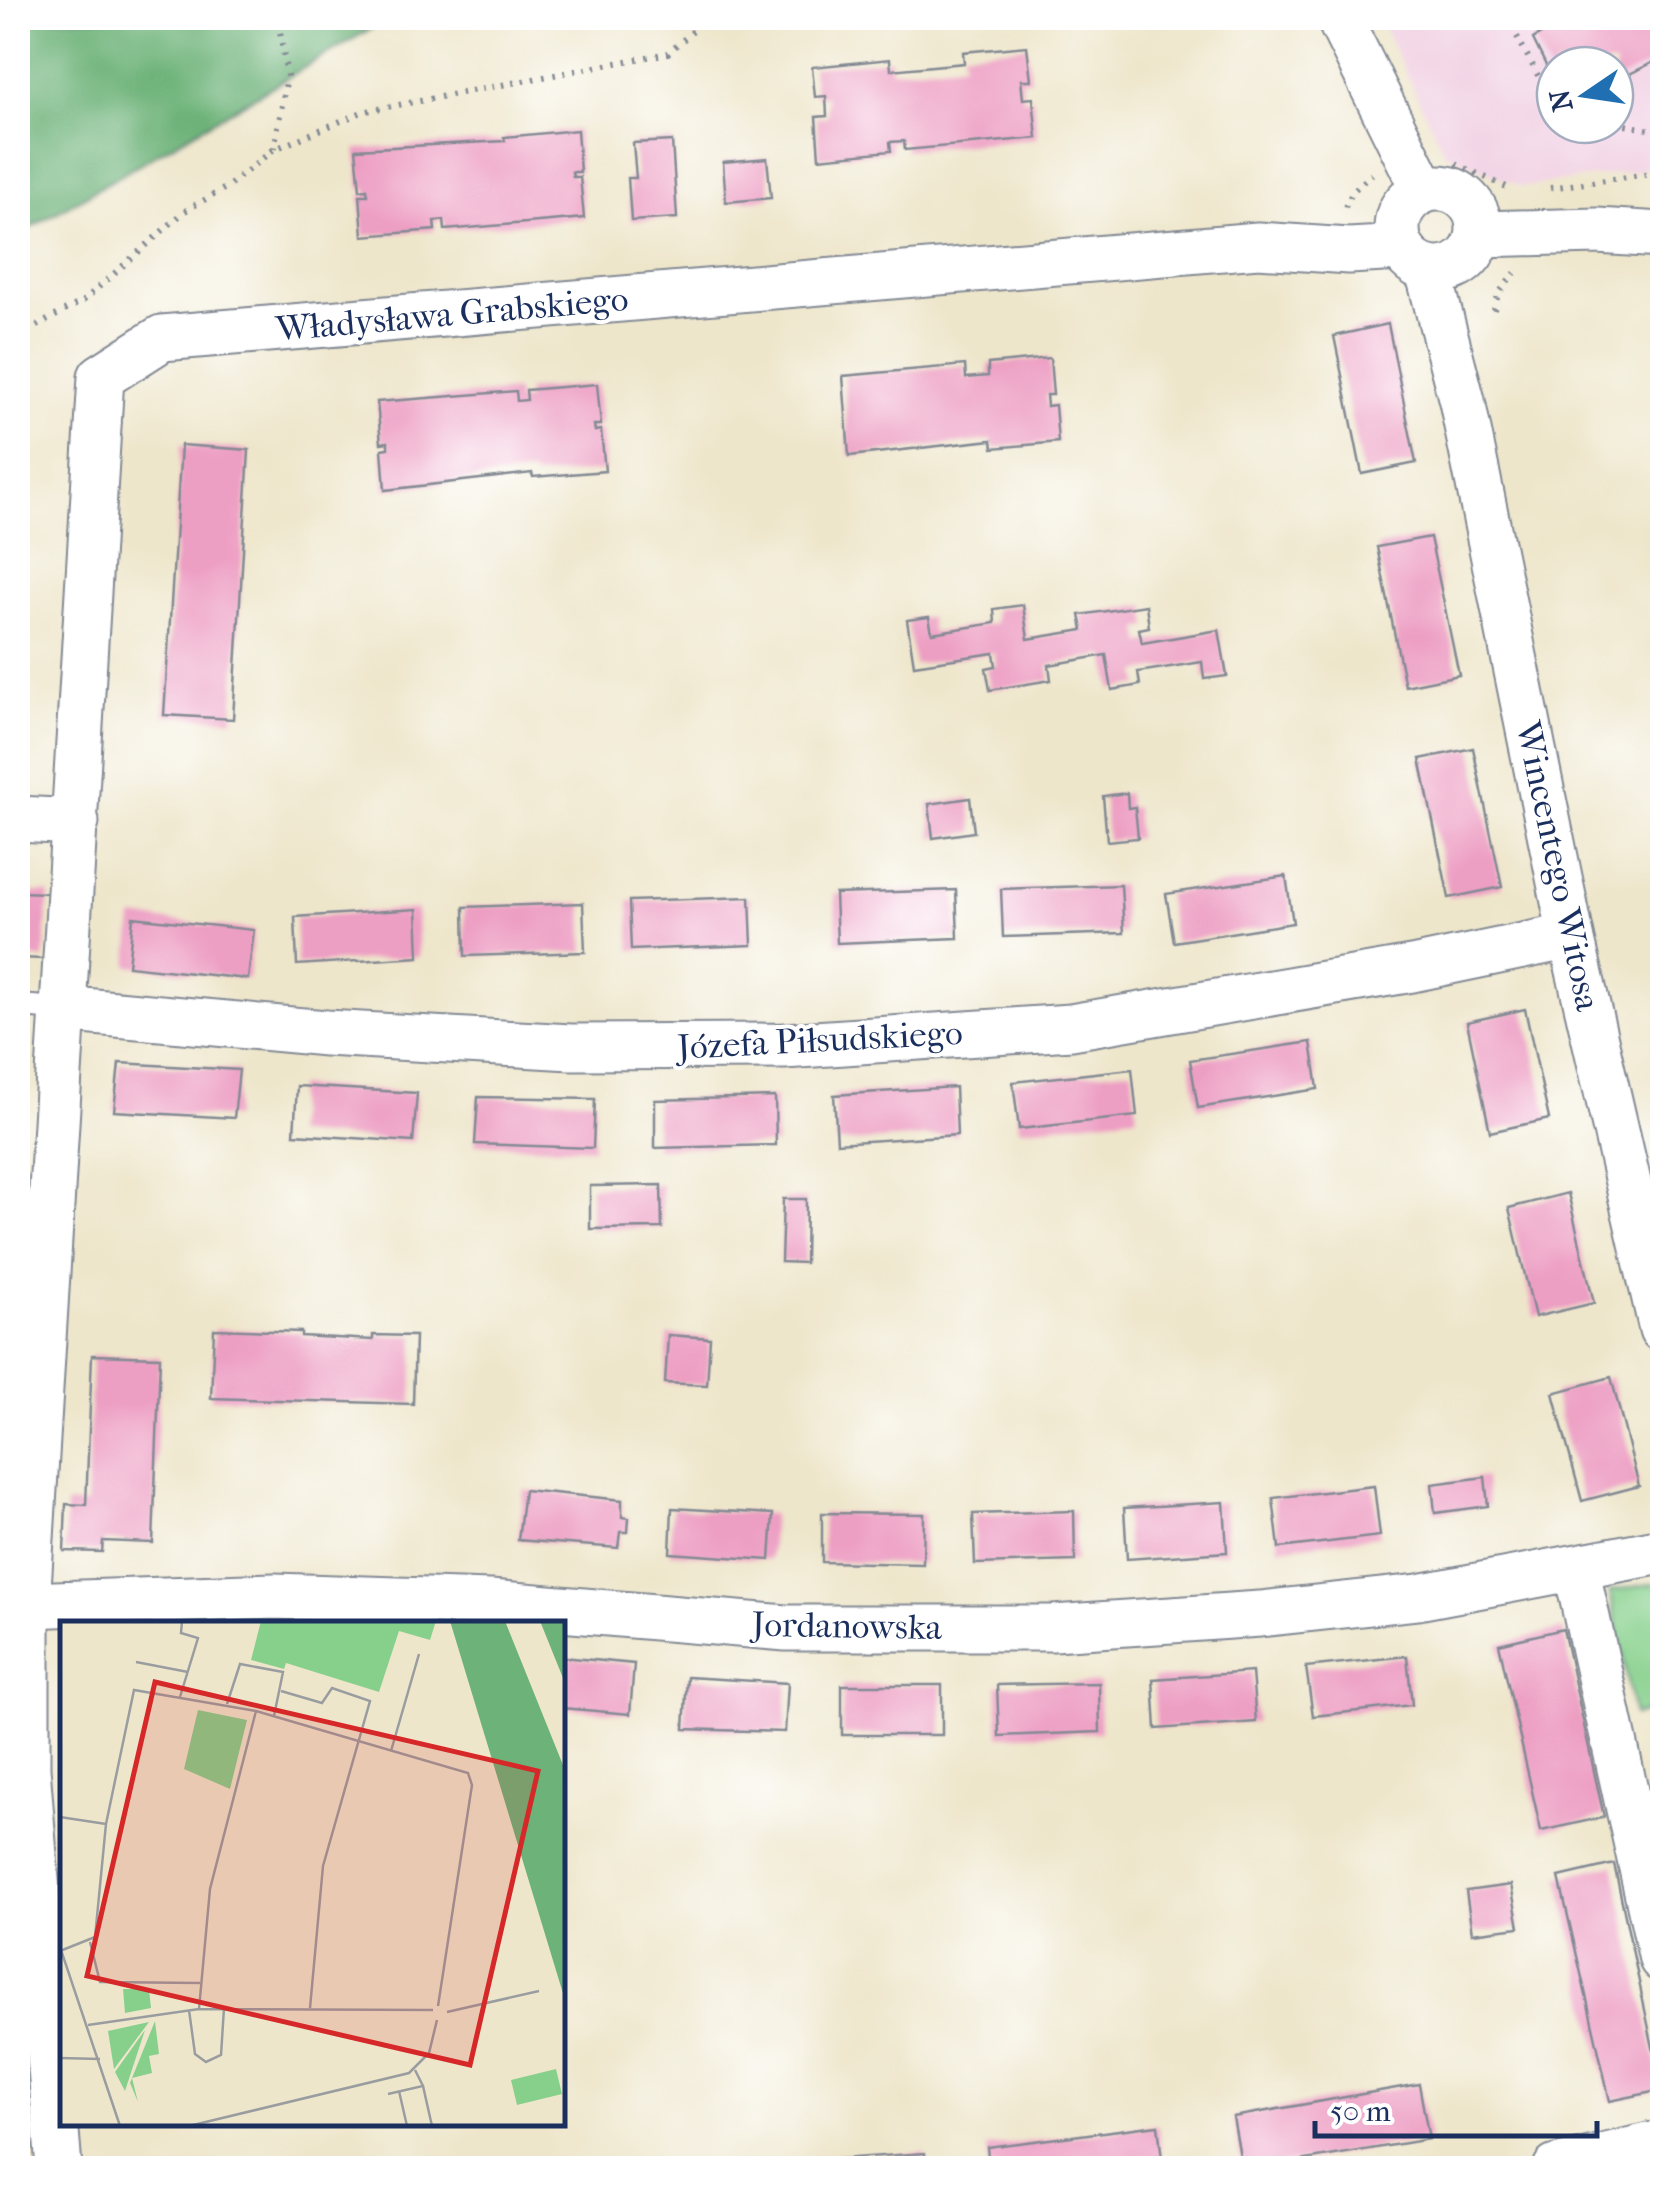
<svg xmlns="http://www.w3.org/2000/svg" width="1680" height="2186" viewBox="0 0 1680 2186" font-family="'IM FELL French Canon',serif">
<style>
.built{fill:#f1d0e3;fill-rule:evenodd}
.green{fill:#87d08c;stroke:#518075;stroke-width:2.5}
.forest{fill:#6db278;stroke:#44706b;stroke-width:2.5}
.building{fill:#ed9ec3}
.lines{fill:none;stroke-linecap:round;stroke-linejoin:round}
.service-casing{stroke:#848a94;stroke-width:26}
.minor-casing{stroke:#848a94;stroke-width:49}
.path{stroke:#848a94;stroke-width:6;stroke-dasharray:2.5 8;stroke-linecap:butt}
.service{stroke:#fff;stroke-width:22}
.minor{stroke:#fff;stroke-width:45}
.labels{text-anchor:middle;dominant-baseline:central;stroke-width:8;stroke-linejoin:round;paint-order:stroke}
.street-label{font-size:35px;fill:#1b2f5e;stroke:#fff}
.inset-road{fill:none;stroke:#9a9d9f;stroke-width:2.5}
.view{fill:#d62828;fill-opacity:0.15;stroke:#d62828;stroke-width:5}
.inset-edge{fill:none;stroke:#1b2f5e;stroke-width:5}
</style>
<rect width="100%" height="100%" fill="#fff"/>
<filter id="ink" filterUnits="userSpaceOnUse"><feTurbulence type="fractalNoise" baseFrequency=".01" numOctaves="2"/><feDisplacementMap in="SourceGraphic" scale="20" xChannelSelector="R" yChannelSelector="G"/><feConvolveMatrix kernelMatrix="1 2 1 2 8 2 1 2 1" color-interpolation-filters="sRGB"/></filter>
<filter id="wash" filterUnits="userSpaceOnUse"><feTurbulence type="fractalNoise" baseFrequency=".0048" numOctaves="4" result="noise"/><feDisplacementMap in="SourceGraphic" scale="40" xChannelSelector="R" yChannelSelector="G"/><feGaussianBlur stdDeviation="2.25" result="paint"/><feColorMatrix in="noise" values="0 0 0 0 0 0 0 0 0 0 0 0 0 0 0 0 0 1.4 0 .05"/><feComposite in="paint" operator="in"/></filter>
<g filter="url(#wash)">
<rect width="100%" height="100%" fill="#eee6cb"/>
<path class="built" d="M1379,18h283v149l-140,20 -78,-35zM1555,65h60v60h-60z"/>
<polygon class="green" points="1662,1582 1662,1707 1634,1716 1610,1591"/>
<polygon class="forest" points="18,18 389,18 18,235"/>
<g id="blocks">
<g class="building">
<polygon points="1537,18 1662,18 1662,58 1615,81 1615,65 1555,65 1555,84 1533,39 1544,32"/>
<polygon points="1027,46 1031,80 1021,80 1023,99 1033,98 1037,138 905,150 904,141 890,142 891,151 819,158 816,117 827,116 826,96 815,97 812,67 890,59 891,70 964,63 963,52"/>
<polygon points="577,130 580,172 572,172 573,177 580,177 584,218 445,230 444,220 434,221 435,230 363,236 360,195 368,195 367,189 360,190 356,149 505,141 504,137"/>
<polygon points="672,141 677,218 631,221 628,178 636,178 633,143"/>
<polygon points="767,158 771,198 726,202 723,162"/>
<polygon points="1388,324 1416,463 1362,474 1334,336"/>
<polygon points="1050,358 1053,395 1046,395 1047,406 1055,405 1058,442 993,448 992,440 849,456 843,376 965,365 966,378 988,376 988,364"/>
<polygon points="597,384 601,425 594,425 595,431 601,430 605,471 533,477 532,473 385,490 382,449 388,448 388,442 381,443 377,402 516,391 517,401 527,400 526,390"/>
<polygon points="181,445 249,450 233,719 164,715"/>
<polygon points="1430,537 1459,675 1405,686 1377,547"/>
<polygon points="1023,605 1028,639 1083,630 1080,615 1146,605 1149,627 1139,629 1142,643 1219,630 1227,676 1204,679 1202,662 1138,672 1140,685 1112,690 1106,655 1049,665 1051,680 990,690 986,668 996,666 994,653 914,665 907,620 929,617 932,633 995,623 994,609"/>
<polygon points="1473,748 1502,887 1449,898 1420,759"/>
<polygon points="1127,793 1128,808 1135,807 1138,838 1107,841 1103,796"/>
<polygon points="970,798 974,832 933,838 929,804"/>
<polygon points="1286,876 1293,923 1174,942 1166,894"/>
<polygon points="1121,885 1124,933 1003,937 1001,889"/>
<polygon points="956,890 958,938 837,943 835,894"/>
<polygon points="18,892 49,893 44,959 18,958"/>
<polygon points="750,897 752,945 631,950 629,901"/>
<polygon points="583,903 585,952 465,956 464,907"/>
<polygon points="417,909 419,957 297,965 295,917"/>
<polygon points="133,917 254,930 248,979 128,966"/>
<polygon points="1525,1009 1549,1119 1490,1132 1467,1022"/>
<polygon points="1311,1042 1318,1089 1198,1108 1190,1060"/>
<polygon points="119,1063 239,1070 234,1118 114,1111"/>
<polygon points="1132,1069 1137,1116 1019,1129 1013,1082"/>
<polygon points="297,1086 417,1093 413,1142 294,1134"/>
<polygon points="955,1087 957,1135 837,1143 834,1095"/>
<polygon points="478,1097 595,1099 593,1148 475,1144"/>
<polygon points="775,1097 776,1145 655,1148 655,1100"/>
<polygon points="661,1185 662,1228 590,1229 590,1186"/>
<polygon points="1568,1193 1594,1303 1535,1317 1509,1208"/>
<polygon points="783,1199 806,1199 805,1263 781,1262"/>
<polygon points="214,1329 301,1332 301,1336 373,1340 373,1335 415,1336 413,1404 211,1398"/>
<polygon points="668,1335 710,1338 707,1385 665,1383"/>
<polygon points="92,1355 160,1357 153,1543 103,1541 102,1552 64,1551 66,1504 86,1505"/>
<polygon points="1611,1377 1639,1486 1582,1501 1553,1393"/>
<polygon points="1485,1477 1488,1506 1435,1513 1432,1484"/>
<polygon points="1374,1486 1380,1536 1279,1548 1273,1498"/>
<polygon points="524,1490 622,1500 622,1517 629,1518 628,1532 620,1532 618,1548 518,1540"/>
<polygon points="1224,1502 1227,1552 1127,1559 1124,1508"/>
<polygon points="672,1508 773,1514 770,1560 670,1553"/>
<polygon points="1074,1511 1075,1561 975,1564 973,1514"/>
<polygon points="822,1513 924,1514 923,1564 822,1562"/>
<polygon points="1563,1629 1604,1817 1541,1831 1499,1644"/>
<polygon points="1407,1656 1412,1705 1313,1716 1306,1667"/>
<polygon points="562,1657 634,1664 630,1714 562,1708"/>
<polygon points="1252,1672 1256,1722 1156,1729 1153,1679"/>
<polygon points="687,1677 788,1683 785,1732 684,1729"/>
<polygon points="1099,1683 1100,1732 999,1736 997,1685"/>
<rect x="842" y="1685" width="100" height="50"/>
<polygon points="1614,1864 1662,2090 1610,2101 1559,1877"/>
<polygon points="1511,1885 1519,1927 1472,1933 1466,1891"/>
<polygon points="1419,2084 1429,2139 1259,2168 1242,2168 1233,2117"/>
<polygon points="1158,2125 1163,2168 989,2168 987,2147"/>
<polygon points="925,2153 926,2168 752,2168 752,2165"/>
</g>
</g>
</g>
<g filter="url(#ink)">
<use href="#blocks" fill-opacity="0" stroke="#848a94" stroke-width="2.5"/>
<g class="lines">
<defs>
<g id="service">
<polyline points="18,1006 61,1009"/>
<polyline points="18,2030 48,2032"/>
</g>
<g id="minor">
<polyline points="1339,18 1424,190"/>
<circle cx="1438" cy="229" r="41"/>
<polyline points="1479,234 1597,231 1662,235"/>
<polyline points="1428,270 1462,401 1571,936 1662,1329"/>
<polyline points="18,819 76,822"/>
<polyline points="61,1009 326,1033 571,1047 784,1046 1071,1027 1412,969 1571,936"/>
<polyline points="1576,1568 1662,1959"/>
<polyline points="27,1605 274,1596 490,1603 786,1628 1053,1628 1260,1614 1418,1597 1662,1551"/>
<polyline points="59,2168 27,1768 27,1605 101,377 162,338 1258,245 1349,251 1401,248"/>
<polyline points="1556,2168 1662,2143"/>
</g>
</defs>
<use href="#service" class="service-casing"/>
<use href="#minor" class="minor-casing"/>
<g class="path">
<polyline points="1507,18 1555,107"/>
<polyline points="1615,123 1662,132"/>
<polyline points="274,149 287,77 278,18"/>
<polyline points="1456,164 1513,190"/>
<polyline points="1550,188 1662,172"/>
<polyline points="1345,207 1353,191 1372,174"/>
<polyline points="1494,310 1498,294 1515,273"/>
<polyline points="18,336 83,301 185,211 227,187 273,150 362,112 668,53 708,18"/>
</g>
<use href="#service" class="service"/>
<use href="#minor" class="minor"/>
</g>
</g>
<g class="labels">
<g class="street-label">
<text transform="translate(452 314) rotate(-5)">Władysława Grabskiego</text>
<text transform="translate(1558 866) rotate(78)">Wincentego Witosa</text>
<text transform="translate(820 1040) rotate(-3)">Józefa Piłsudskiego</text>
<text transform="translate(847 1626) rotate(1)">Jordanowska</text>
</g>
</g>
<g transform="translate(60 1621)">
<rect width="505" height="505" fill="#eee6cb"/>
<path d="M201,0h175l-6,19 -31,-9 -20,61 -93,-29 -2,6 -33,-9zM138,89l49,10 -17,69 -46,-20zM63,368h26l2,19 -26,5zM95,400l4,33 -10,2 3,17 -20,5 6,24 -8,-19zM89,401l-35,47 -6,-38zM85,409l-20,61 -10,-19zM496,448l6,25 -45,11 -6,-25z" fill="#87d08c"/>
<path d="M390,0h55l60,149v230zM480,0h25v62z" fill="#6db278"/>
<path class="inset-road" d="M76,41l52,10M221,70l41,12 10,-15 38,13 -47,165 -13,142M120,76l18,-59 -17,-5 1,-12M167,83l13,-40 43,8 -9,44M331,130l28,-97M0,196l46,7M30,321l10,40 100,1M0,326l60,179M0,330l35,-14 11,-113 28,-134 122,21 212,62 4,12 -34,221M139,388l11,-120 46,-178M129,389l6,44 11,8 15,-7 3,-47M387,391l92,-21M28,404l111,-16 234,1M0,437l40,1M363,465l9,40M339,470l8,35M328,473l35,-8 -8,-16M129,505l220,-53 20,-20 8,-33"/>
<path class="view" d="M95,61l383,89 -68,294 -383,-89z"/>
<rect width="505" height="505" class="inset-edge"/>
</g>
<rect width="1680" height="2186" fill="none" stroke="#fff" stroke-width="60"/>
<g transform="translate(1585 95) rotate(257)"><circle r="48" fill="#ffffff" stroke="#a4acbf" stroke-width="2.5"/>
<path d="M0-8L18 38L0 25L-18 38Z" fill="#1f6fb2"/>
<text y="-15" font-size="28" font-weight="bold" text-anchor="middle" fill="#1b2f5e">N</text>
</g>
<path d="M1315 2121v15h282v-15" fill="none" stroke="#1b2f5e" stroke-width="5"/>
<text x="1330" y="2121" font-size="30" fill="#1b2f5e" stroke="#ffffff" stroke-width="8" paint-order="stroke">50 m</text>
</svg>
